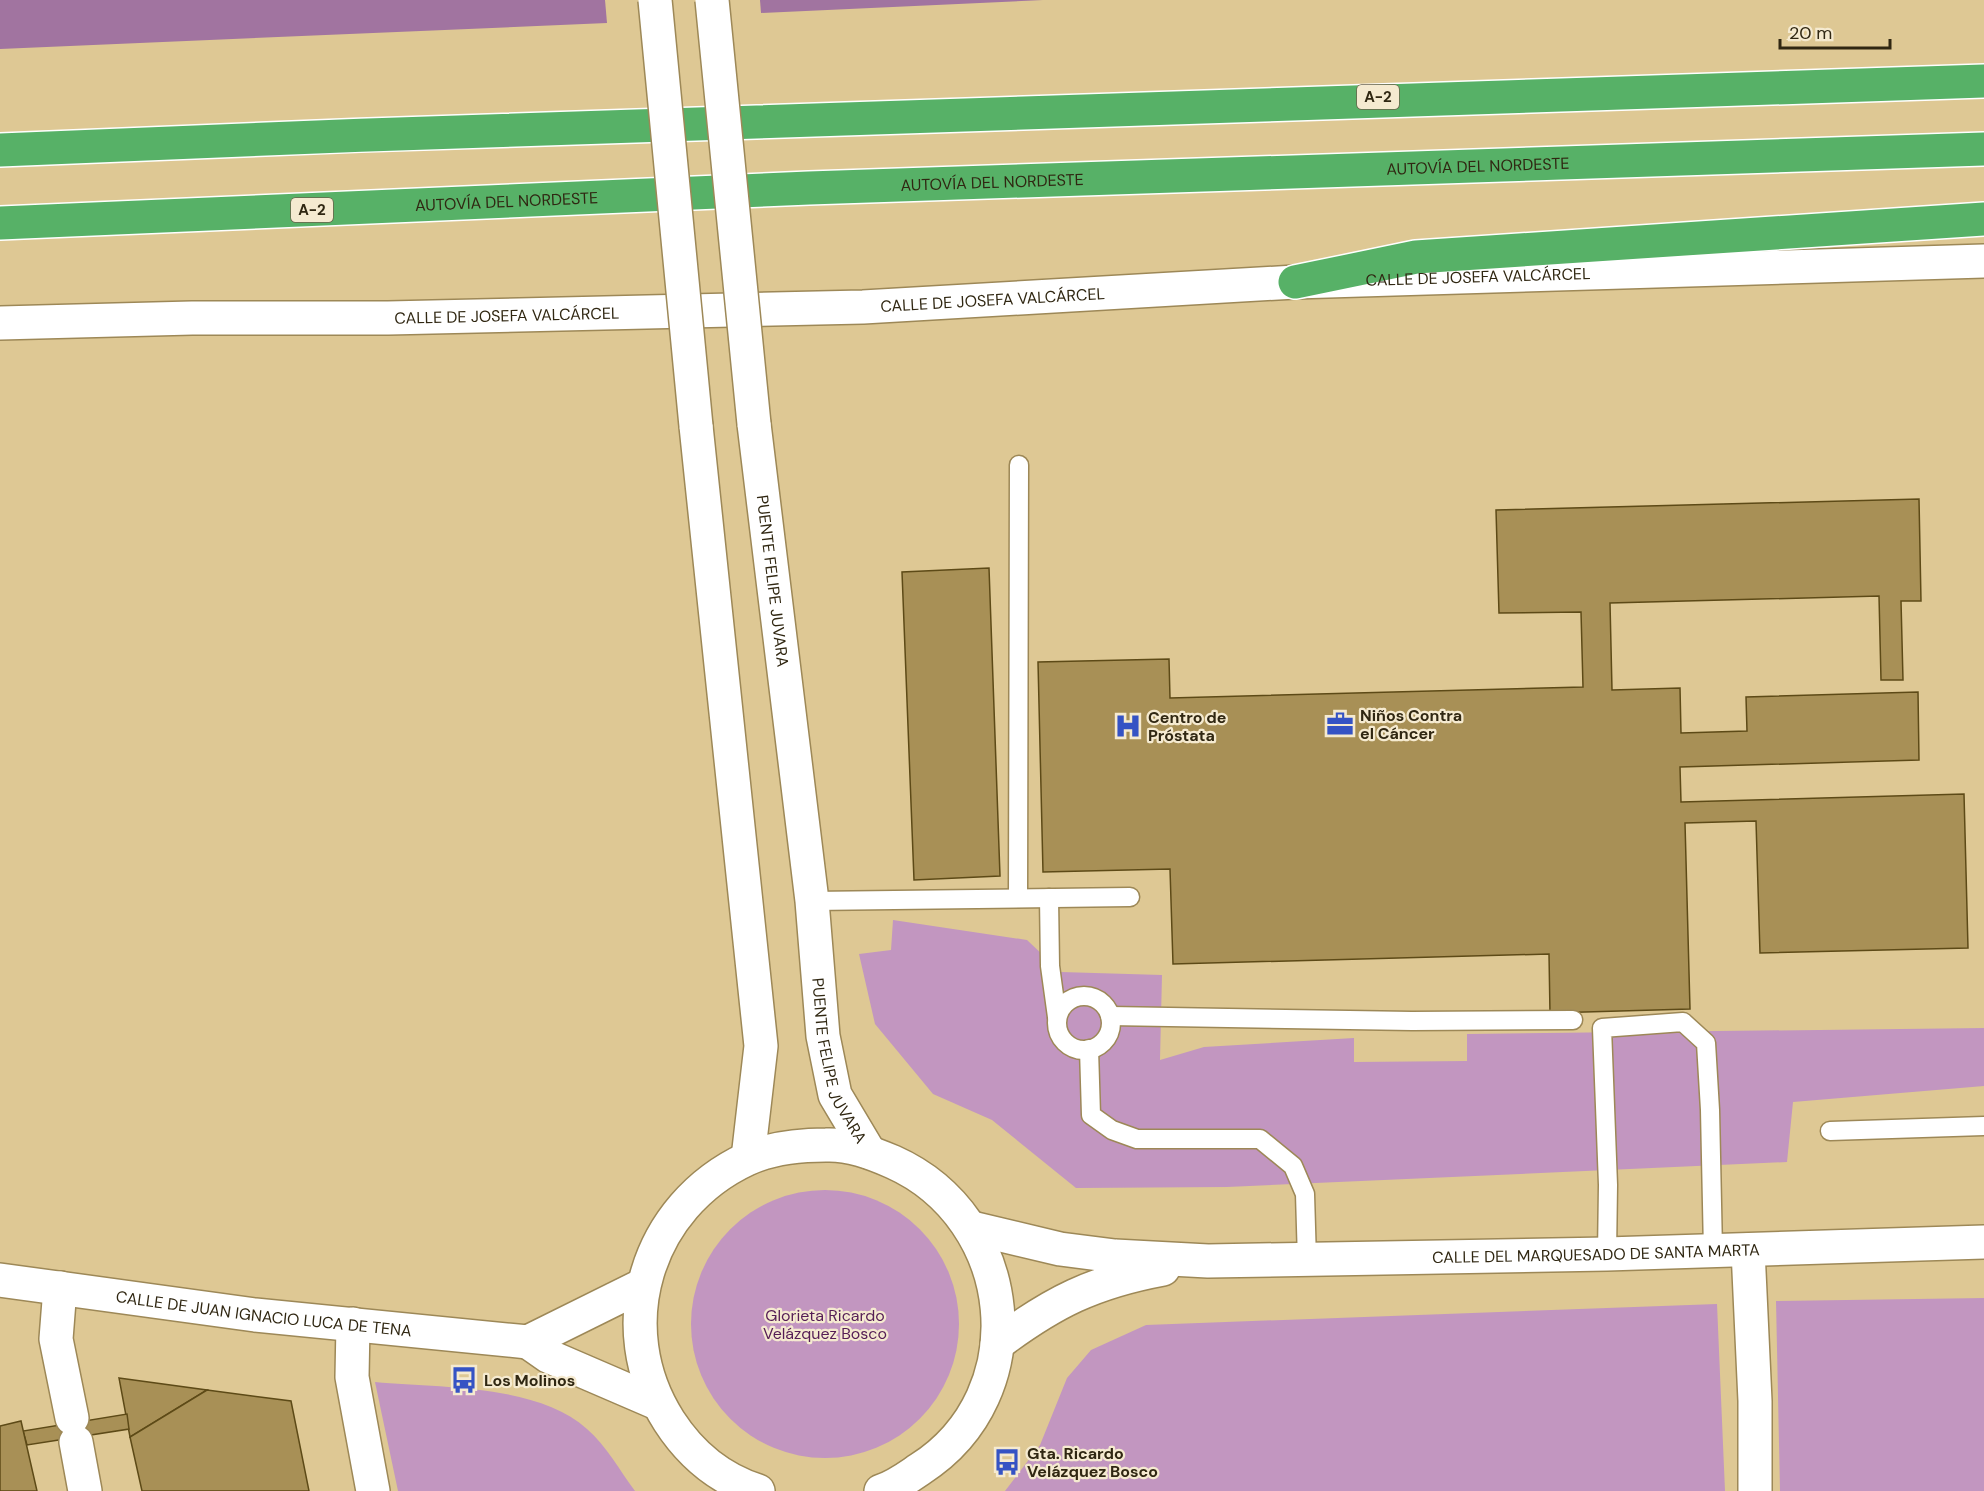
<svg xmlns="http://www.w3.org/2000/svg" width="1984" height="1491" viewBox="0 0 1984 1491" font-family="'DM Sans',sans-serif">
<style>
.green{fill:#c296c0}
.forest{fill:#a174a0}
.building{fill:#a89056;stroke:#5d4a17;stroke-width:1.5}
.lines{fill:none;stroke-linecap:round;stroke-linejoin:round}
.service-casing{stroke:#9d8857;stroke-width:21}
.minor-casing{stroke:#9d8857;stroke-width:36}
.tertiary-casing{stroke:#9d8857;stroke-width:36}
.secondary-casing{stroke:#9d8857;stroke-width:36}
.motorway-casing{stroke:#fff;stroke-width:36}
.service{stroke:#fff;stroke-width:18}
.minor{stroke:#fff;stroke-width:33}
.tertiary{stroke:#fff;stroke-width:33}
.secondary{stroke:#fff;stroke-width:33}
.motorway{stroke:#57b167;stroke-width:33}
.secondary-bridge-casing{stroke:#9d8857;stroke-width:36;stroke-linecap:butt}
.secondary-bridge{stroke:#fff;stroke-width:33}
.labels{text-anchor:middle;dominant-baseline:central;stroke-width:4.5;stroke-linejoin:round;paint-order:stroke}
.shield{fill:#f5ead0;stroke:#6b624b;stroke-width:1.5}
.shield-label{font-size:15px;font-weight:bold;fill:#302712}
.street-label{font-size:16px;fill:#302712;stroke:#f5ead0}
.poi-label{font-size:16px;font-weight:bold;fill:#302712;stroke:#f5ead0;text-anchor:start}
.park-label{font-size:16px;fill:#551d55;stroke:#f5ead0}
</style>
<rect width="100%" height="100%" fill="#dec894"/>
<g class="green">
<polygon points="893,920 1027,940 1061,972 1162,975 1160,1060 1204,1047 1354,1038 1354,1062 1467,1061 1467,1034 1984,1028 1984,1086 1793,1102 1787,1162 1227,1187 1076,1188 992,1120 933,1094 875,1024 859,954 891,950"/>
<circle cx="825" cy="1324" r="134"/>
<polygon points="1984,1298 1984,1491 1780,1491 1776,1301"/>
<polygon points="1717,1304 1725,1491 1005,1491 1040,1445 1067,1378 1091,1350 1146,1325"/>
<path d="M375,1382c64,6 163,2 212,47 19,16 33,42 48,62h-237z"/>
</g>
<g class="forest">
<polygon points="0,0 605,0 607,23 0,49"/>
<polygon points="760,0 1043,0 761,13"/>
</g>
<g class="building">
<polygon points="1919,499 1921,601 1901,601 1903,680 1881,680 1879,596 1610,603 1612,690 1680,688 1681,733 1747,731 1746,697 1918,692 1919,760 1680,767 1681,802 1964,794 1968,948 1760,953 1756,821 1685,823 1690,1009 1550,1013 1549,954 1173,964 1170,869 1043,872 1038,662 1169,659 1170,698 1583,687 1581,612 1499,613 1496,510"/>
<polygon points="989,568 1000,876 914,880 902,572"/>
<polygon points="119,1378 207,1390 130,1437"/>
<polygon points="207,1390 291,1401 309,1491 142,1491 130,1437"/>
<polygon points="127,1414 129,1429 27,1445 23,1431"/>
<polygon points="21,1421 37,1491 0,1491 0,1426"/>
</g>
<g class="lines">
<defs>
<g id="service">
<polyline points="1018,898 1019,465"/>
<polyline points="1049,898 1050,966 1057,1017"/>
<polyline points="812,901 1130,897"/>
<circle cx="1084" cy="1023" r="27"/>
<polyline points="1110,1016 1412,1021 1573,1020"/>
<polyline points="1089,1049 1091,1115 1112,1130 1137,1139 1260,1139 1293,1166 1305,1194 1307,1261"/>
<polyline points="1830,1131 1984,1126"/>
<polyline points="1607,1254 1608,1185 1602,1028 1683,1022 1706,1043 1710,1110 1713,1251"/>
</g>
<g id="minor">
<path id="s1" d="M0,323l192,-5h196l475,-11 432,-25 689,-21"/>
<polyline points="1748,1250 1755,1401 1755,1491"/>
<polyline points="60,1288 56,1339 72,1418"/>
<polyline points="353,1324 352,1377 373,1491"/>
<polyline points="76,1442 85,1491"/>
</g>
<g id="tertiary">
<path id="s2" d="M972,1228l88,21 55,7 93,5 399,-7 377,-12"/>
<path id="s3" d="M0,1280l255,35 273,27 115,-57"/>
<polyline points="528,1342 548,1356 657,1403"/>
<path d="M997,1344c56,-42 96,-62 166,-75"/>
</g>
<g id="secondary">
<path id="s4" d="M754,424l58,477 11,135 12,59 34,57"/>
<polyline points="696,426 761,1046 748,1158"/>
<path d="M758,1491c-38,-12 -67,-36 -89,-70 -60,-94 -23,-215 78,-262 24,-11 53,-14 79,-14 23,-1 46,8 67,17 125,56 144,232 27,307 -12,8 -25,18 -39,22"/>
</g>
<g id="motorway">
<path d="M0,150c661,-28 1322,-52 1984,-69"/>
<path id="s5" d="M0,223l809,-35 1175,-39"/>
<polyline points="1295,282 1416,257 1984,219"/>
</g>
</defs>
<use href="#service" class="service-casing"/>
<use href="#minor" class="minor-casing"/>
<use href="#tertiary" class="tertiary-casing"/>
<use href="#secondary" class="secondary-casing"/>
<use href="#motorway" class="motorway-casing"/>
<use href="#service" class="service"/>
<use href="#minor" class="minor"/>
<use href="#tertiary" class="tertiary"/>
<use href="#secondary" class="secondary"/>
<use href="#motorway" class="motorway"/>
<defs>
<g id="secondary-bridge">
<polyline points="655,0 696,426"/>
<polyline points="712,0 754,424"/>
</g>
</defs>
<use href="#secondary-bridge" class="secondary-bridge-casing"/>
<use href="#secondary-bridge" class="secondary-bridge"/>
</g>
<defs>
<symbol id="office-bare" viewBox="-9 -9 18 18"><path d="M-6-3h4V-5.5h4V-3h4V5H-6ZM-1-4.5V-3h2v-1.5ZM-6 0V1H6V0Z" fill="#3553c4" stroke="#f5ead0" stroke-width="2.5" paint-order="stroke"/></symbol>
<symbol id="hospital-bare" viewBox="-9 -9 18 18"><path d="M-5-5h3v3.5h4V-5h3V5h-3V1.5h-4V5h-3Z" fill="#3553c4" stroke="#f5ead0" stroke-width="2.5" paint-order="stroke"/></symbol>
<symbol id="bus-bare" viewBox="-9 -9 18 18"><path d="M-5-6H5V4H4V6H2V4H-2V6H-4V4H-5ZM-3.5-4V0h7V-4ZM-3.5 1.2v1.5H-2V1.2ZM2 1.2v1.5H3.5V1.2Z" fill="#3553c4" stroke="#f5ead0" stroke-width="2.5" paint-order="stroke"/></symbol>
</defs>
<g fill-rule="evenodd">
<use href="#office-bare" x="1321" y="705" width="38" height="38"/>
<use href="#hospital-bare" x="1109" y="707" width="38" height="38"/>
<use href="#bus-bare" x="445" y="1361" width="38" height="38"/>
<use href="#bus-bare" x="988" y="1443" width="38" height="38"/>
</g>
<g class="labels">
<g class="shield">
<rect x="1357" y="85" width="42" height="24" rx="4.5"/>
<rect x="291" y="198" width="42" height="24" rx="4.5"/>
</g>
<g class="shield-label">
<text x="1378" y="97">A-2</text>
<text x="312" y="210">A-2</text>
</g>
<g class="street-label">
<text stroke="none"><textPath href="#s5" startOffset="1479">AUTOVÍA DEL NORDESTE</textPath></text>
<text stroke="none"><textPath href="#s5" startOffset="993">AUTOVÍA DEL NORDESTE</textPath></text>
<text stroke="none"><textPath href="#s5" startOffset="507">AUTOVÍA DEL NORDESTE</textPath></text>
<text stroke="none"><textPath href="#s1" startOffset="1479">CALLE DE JOSEFA VALCÁRCEL</textPath></text>
<text stroke="none"><textPath href="#s1" startOffset="993">CALLE DE JOSEFA VALCÁRCEL</textPath></text>
<text stroke="none"><textPath href="#s1" startOffset="507">CALLE DE JOSEFA VALCÁRCEL</textPath></text>
<text stroke="none"><textPath href="#s4" startOffset="158">PUENTE FELIPE JUVARA</textPath></text>
<text stroke="none"><textPath href="#s4" startOffset="644">PUENTE FELIPE JUVARA</textPath></text>
<text stroke="none"><textPath href="#s2" startOffset="627">CALLE DEL MARQUESADO DE SANTA MARTA</textPath></text>
<text stroke="none"><textPath href="#s3" startOffset="266">CALLE DE JUAN IGNACIO LUCA DE TENA</textPath></text>
</g>
<g class="poi-label">
<text x="1360" y="715">Niños Contra<tspan x="1360" dy="18">el Cáncer</tspan></text>
<text x="1148" y="717">Centro de<tspan x="1148" dy="18">Próstata</tspan></text>
<text x="484" y="1380">Los Molinos</text>
<text x="1027" y="1453">Gta. Ricardo<tspan x="1027" dy="18">Velázquez Bosco</tspan></text>
</g>
<g class="park-label">
<text x="825" y="1315">Glorieta Ricardo<tspan x="825" dy="18">Velázquez Bosco</tspan></text>
</g>
</g>
<path d="M1780 39v9h110v-9" fill="none" stroke="#302712" stroke-width="3"/>
<text x="1789" y="39" font-size="18" fill="#302712" stroke="#f5ead0" stroke-width="4.5" paint-order="stroke">20 m</text>
</svg>
